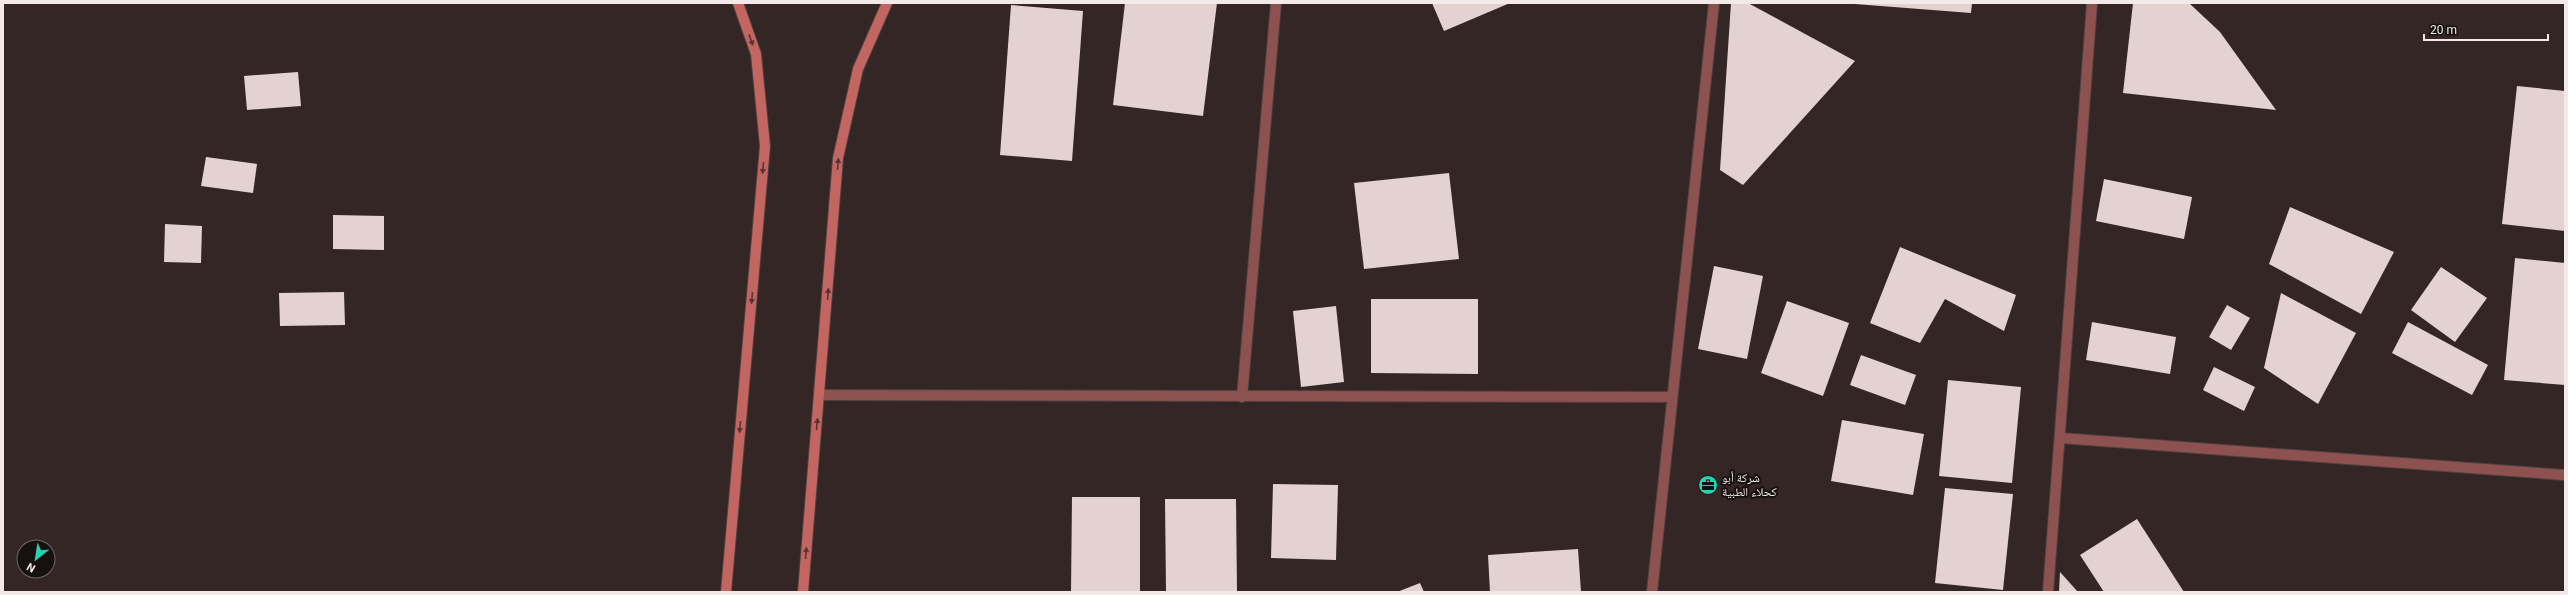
<svg xmlns="http://www.w3.org/2000/svg" width="2568" height="595" viewBox="0 0 2568 595" font-family="Roboto,'Noto Naskh Arabic',sans-serif">
<style>
.building{fill:#e4d2d1}
.lines{fill:none;stroke-linecap:round;stroke-linejoin:round}
.street-casing{stroke:#4e4140;stroke-width:12}
.secondary-casing{stroke:#4e4140;stroke-width:12}
.street{stroke:#8d524f;stroke-width:10}
.secondary{stroke:#c36662;stroke-width:10}
.oneway{fill:#5b3331}
.labels{text-anchor:middle;dominant-baseline:central;stroke-width:4;stroke-linejoin:round;paint-order:stroke}
.poi-label{font-size:12px;fill:#f2e9e8;stroke:#161110;text-anchor:start}
</style>
<rect width="100%" height="100%" fill="#332625"/>
<g class="building">
<polygon points="1125,3 1217,3 1203,116 1113,105"/>
<polygon points="1432,3 1510,3 1444,31"/>
<polygon points="1731,3 1748,3 1855,61 1743,185 1720,170"/>
<polygon points="1842,3 1972,3 1971,13"/>
<polygon points="2133,3 2189,3 2220,32 2276,110 2123,93"/>
<polygon points="1011,5 1083,11 1072,161 1000,155"/>
<polygon points="298,72 301,106 247,110 244,76"/>
<polygon points="2517,86 2565,91 2565,231 2502,224"/>
<polygon points="206,157 257,164 253,193 201,186"/>
<polygon points="1449,173 1459,259 1364,269 1354,183"/>
<polygon points="2104,179 2192,197 2184,239 2096,221"/>
<polygon points="2290,207 2394,252 2361,314 2269,264"/>
<polygon points="333,215 384,216 384,250 333,249"/>
<polygon points="165,224 202,226 201,263 164,262"/>
<polygon points="1900,247 2016,295 2004,331 1945,299 1920,343 1870,323"/>
<polygon points="2515,258 2565,263 2565,385 2504,380"/>
<polygon points="1714,266 1763,276 1747,359 1698,349"/>
<polygon points="2441,267 2487,298 2455,342 2411,310"/>
<polygon points="344,292 345,325 280,326 279,293"/>
<polygon points="2281,293 2356,333 2318,404 2264,368"/>
<polygon points="1371,299 1478,299 1478,374 1371,373"/>
<polygon points="1787,301 1849,323 1823,396 1761,373"/>
<polygon points="2227,305 2250,318 2231,350 2209,337"/>
<polygon points="1336,306 1344,382 1301,387 1293,311"/>
<polygon points="2092,322 2176,337 2170,374 2086,360"/>
<polygon points="2408,322 2488,365 2472,395 2392,353"/>
<polygon points="1861,355 1916,375 1905,405 1850,385"/>
<polygon points="2214,367 2255,387 2244,411 2203,390"/>
<polygon points="1948,380 2021,387 2012,483 1939,476"/>
<polygon points="1842,420 1924,434 1913,495 1831,481"/>
<polygon points="1273,484 1338,485 1336,560 1271,558"/>
<polygon points="1945,488 2013,494 2003,590 1935,583"/>
<polygon points="1072,497 1140,497 1140,592 1071,592"/>
<polygon points="1165,499 1236,499 1237,592 1166,592"/>
<polygon points="2137,519 2184,592 2104,592 2080,555"/>
<polygon points="1578,549 1581,592 1490,592 1488,555"/>
<polygon points="2060,572 2078,592 2059,592"/>
<polygon points="1420,583 1424,592 1397,592"/>
</g>
<g class="lines">
<defs>
<g id="street">
<polyline points="820,395 1672,397"/>
<polyline points="1242,397 1276,3"/>
<polyline points="2060,438 2565,475"/>
<polyline points="1652,592 1714,3"/>
<polyline points="2048,592 2092,3"/>
</g>
<g id="secondary">
<polyline points="726,592 765,146 756,54 738,3"/>
<polyline points="803,592 838,158 858,69 887,3"/>
</g>
</defs>
<use href="#street" class="street-casing"/>
<use href="#secondary" class="secondary-casing"/>
<use href="#street" class="street"/>
<use href="#secondary" class="secondary"/>
</g>
<defs><path id="oneway-solid" d="M-6-.8H1V-3.2L6.5 0L1 3.2V.8H-6Z"/></defs>
<g class="oneway">
<use href="#oneway-solid" transform="translate(751 40) rotate(70)"/>
<use href="#oneway-solid" transform="translate(838 164) rotate(-85)"/>
<use href="#oneway-solid" transform="translate(763 168) rotate(95)"/>
<use href="#oneway-solid" transform="translate(828 294) rotate(-86)"/>
<use href="#oneway-solid" transform="translate(752 298) rotate(95)"/>
<use href="#oneway-solid" transform="translate(817 424) rotate(-85)"/>
<use href="#oneway-solid" transform="translate(740 427) rotate(95)"/>
<use href="#oneway-solid" transform="translate(806 553) rotate(-85)"/>
</g>
<defs>
<symbol id="office-disc" viewBox="-11 -11 22 22"><circle r="9.5" fill="#21d5af" stroke="#161110"/><path d="M-6-3h4V-5.5h4V-3h4V5H-6ZM-1-4.5V-3h2v-1.5ZM-6 0V1H6V0Z" fill="#111"/></symbol>
</defs>
<g fill-rule="evenodd">
<use href="#office-disc" x="1697" y="474" width="22" height="22"/>
</g>
<g class="labels">
<g class="poi-label">
<text x="1722" y="478">شركة أبو<tspan x="1722" dy="14">كحلاء الطبية</tspan></text>
</g>
</g>
<rect width="2568" height="595" fill="none" stroke="#f2e9e8" stroke-width="8"/>
<g transform="translate(36 559) rotate(210)"><circle r="19" fill="#161110" stroke="#6e6766"/>
<path d="M0-3L7 15L0 10L-7 15Z" fill="#21d5af"/>
<text y="-6" font-size="11" font-weight="bold" text-anchor="middle" fill="#f2e9e8">N</text>
</g>
<path d="M2424 34v6h124v-6" fill="none" stroke="#f2e9e8" stroke-width="2"/>
<text x="2430" y="34" font-size="12" fill="#f2e9e8" stroke="#161110" stroke-width="3" paint-order="stroke">20 m</text>
</svg>
